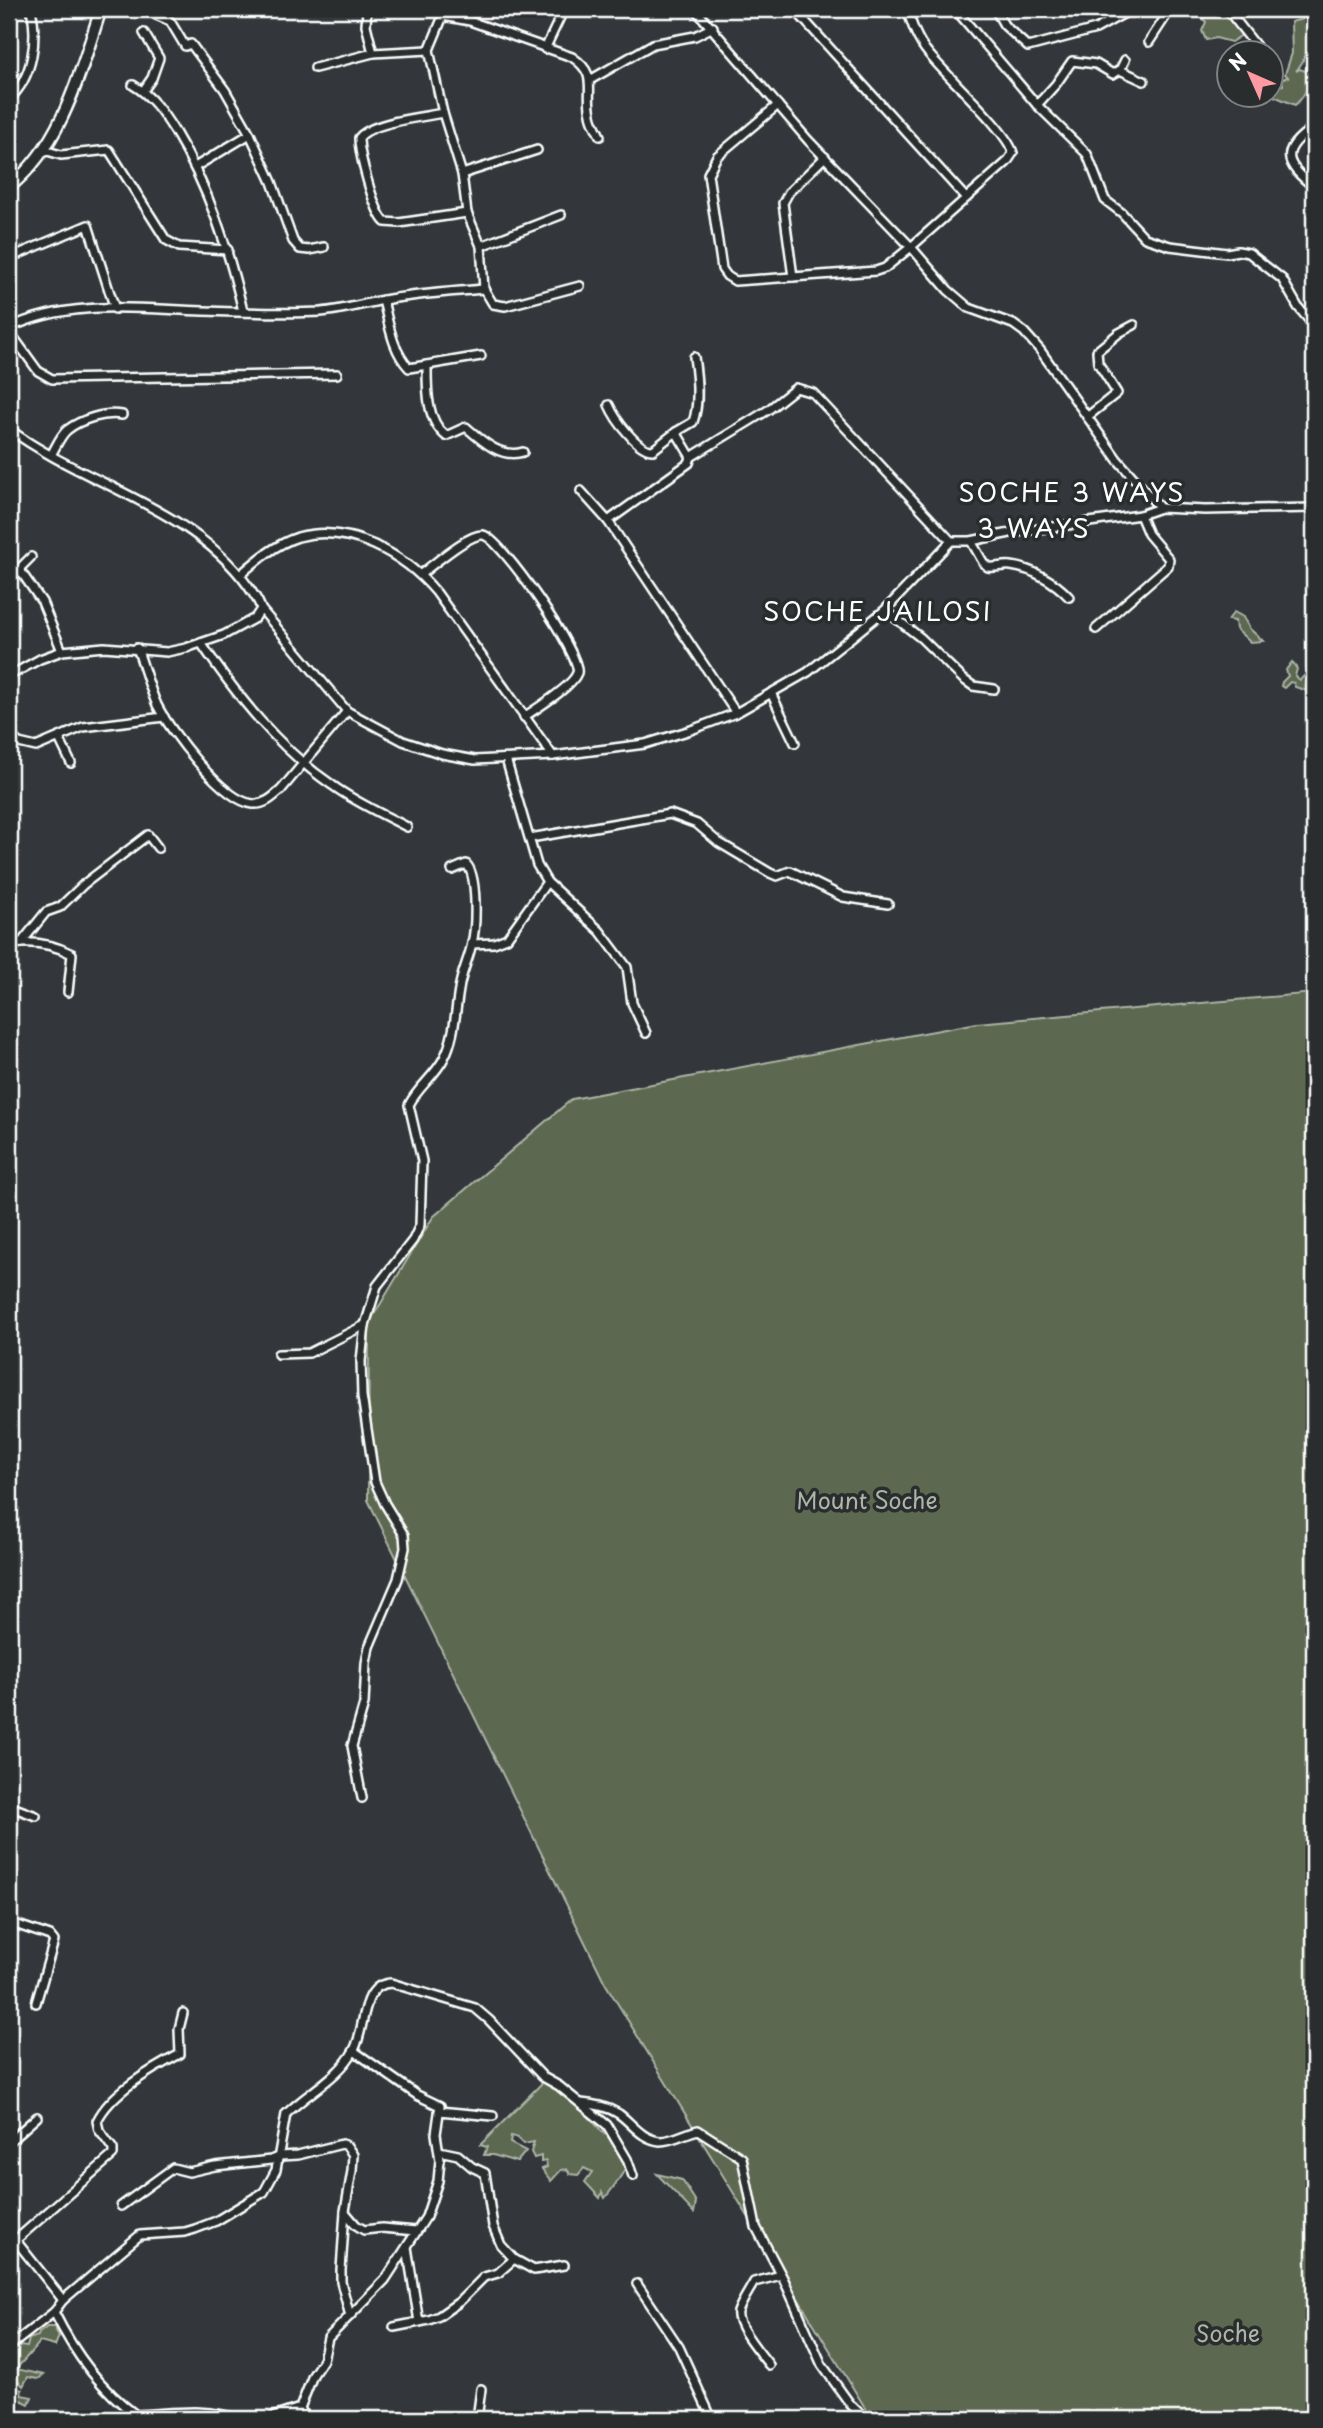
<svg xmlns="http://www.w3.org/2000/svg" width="1323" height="2428" viewBox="0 0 1323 2428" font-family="'Playpen Sans',sans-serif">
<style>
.green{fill:#5b6850;stroke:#adb4a8;stroke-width:2}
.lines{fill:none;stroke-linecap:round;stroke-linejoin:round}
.minor-casing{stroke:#fff;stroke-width:12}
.secondary-casing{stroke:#fff;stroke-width:15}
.minor{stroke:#2a2d2e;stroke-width:7}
.secondary{stroke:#2a2d2e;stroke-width:10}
.labels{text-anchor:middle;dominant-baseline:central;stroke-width:7;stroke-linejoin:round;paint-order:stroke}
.park-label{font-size:23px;fill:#adb4a8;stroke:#2a2d2e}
.quarter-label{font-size:26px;letter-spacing:2px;fill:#fff;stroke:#2a2d2e}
</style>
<rect width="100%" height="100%" fill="#33363a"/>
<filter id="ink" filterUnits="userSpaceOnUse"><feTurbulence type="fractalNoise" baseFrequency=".0143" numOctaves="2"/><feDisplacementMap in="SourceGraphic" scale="14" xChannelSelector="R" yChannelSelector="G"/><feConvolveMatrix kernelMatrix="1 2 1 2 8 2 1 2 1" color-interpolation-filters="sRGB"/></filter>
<g filter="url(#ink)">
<g class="green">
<polygon points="1198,9 1224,9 1242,35 1231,42 1216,38 1206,40 1202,31 1206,22 1195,10"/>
<path d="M1307,18l2,10h5v17c-12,9 -9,17 -18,26l4,-2 11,4 3,4c-9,11 -7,18 -19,28l-21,-9 4,-10 5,-1 -1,-6 6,-2 -3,-3 7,-21 -1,-31z"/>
<polygon points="1234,612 1243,617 1250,629 1263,641 1250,642 1236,629 1235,621 1228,620"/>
<polygon points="1292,662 1297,669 1295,676 1300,680 1311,669 1313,672 1314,698 1309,696 1305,690 1295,687 1294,683 1290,682 1284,688 1281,686 1282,682 1288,676 1286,670"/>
<polygon points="1314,993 1314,2419 872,2419 605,1983 368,1500 369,1323 433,1217 572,1099 977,1023"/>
<path d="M549,2076l11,7 43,50c14,7 18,19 23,34 -6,12 -13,21 -21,31l-3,-6 -2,6 -15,-16 7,-10 -8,-4 -6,7 -8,-1 -3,-5 -6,1 -10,11 -9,-12 5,-2 -1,-6 -5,1v-6l-7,2 -3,-6 3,-10 -10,2 -6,-6 -7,-2 -1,7 16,8 -9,11 -24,-7h-9l3,-8 -7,-2z"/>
<polygon points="657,2174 682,2180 696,2202 694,2213"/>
<polygon points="47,2327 54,2327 59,2336 55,2346 40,2342 16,2369 44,2375 38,2379 28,2377 23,2386 14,2376 10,2386 22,2390 21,2395 32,2397 29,2404 21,2400 16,2405 9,2403 9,2349 13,2350 21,2346 27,2347 29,2339 38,2336 39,2333"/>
</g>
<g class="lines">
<defs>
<g id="minor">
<polyline points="367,9 366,25 373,53"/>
<polyline points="446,9 429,50 443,113 462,174 467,213 481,246 484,289 493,304 505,306 580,286"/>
<polyline points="695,9 808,140 911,247 948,290 969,308 1013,324 1024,332 1040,350 1117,459 1160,508"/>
<polyline points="955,9 1037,105 1087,154 1105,200 1122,213 1145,238 1170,246 1227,253 1238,251 1249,253 1282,279 1298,307 1314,326"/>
<polyline points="1227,9 1256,46"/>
<polyline points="796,11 966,198"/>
<polyline points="996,11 1004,25 1028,47 1096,29 1132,9"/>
<polyline points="156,15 170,21 185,46 191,44 225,90 250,134 272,182 293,241 300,249 309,250 324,247"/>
<path d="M443,16l27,5 102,36c27,18 13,32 19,57 1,8 6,15 9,22"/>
<polyline points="1149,42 1166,16 1167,9"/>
<polyline points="545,49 564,9"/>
<polyline points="315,68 373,53 429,50"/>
<polyline points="1120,70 1144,81"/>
<polyline points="590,80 653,44 695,36 713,27"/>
<path d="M133,85c19,11 30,28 42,47 34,56 53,116 68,179"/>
<polyline points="143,91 152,78 159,58 144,33"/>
<path d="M9,99c24,-21 29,-60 22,-90"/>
<path d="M778,105l-61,51 -9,18 14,95 5,7 8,5 141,-10 9,-3 26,-21 96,-85 6,-9c-6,-23 -67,-77 -85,-100 -11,-13 -16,-28 -21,-44"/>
<polyline points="1037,105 1056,84 1072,61 1096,64 1113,74 1120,70 1125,60"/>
<path d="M443,113c-19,4 -73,9 -84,25 0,16 15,74 26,84l14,1 68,-10"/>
<path d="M1314,127c-36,24 -29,37 0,60"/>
<polyline points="44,150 61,155 109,150 166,240 179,247 228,250"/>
<polyline points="195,167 250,134"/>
<polyline points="462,174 537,150"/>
<polyline points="481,246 561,215"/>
<polyline points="9,258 88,225 115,309"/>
<polyline points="793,277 783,203 789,192 825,157"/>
<path d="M383,300c6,24 9,50 26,68l72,-12"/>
<path d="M9,328c60,-29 130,-19 194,-17 39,1 79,3 118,1 22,-2 41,-8 63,-12 33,-6 67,-8 100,-11"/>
<polyline points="9,331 38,371 52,379 337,374"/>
<path d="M427,365c0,23 -1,55 19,71l20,-9c16,14 35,32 57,25"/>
<path d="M609,405c6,14 29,46 44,45l23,-18 17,-10c7,-19 4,-45 1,-65"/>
<polyline points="1087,417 1117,393 1098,363 1097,351 1119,333 1134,325"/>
<path d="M9,429c76,56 181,77 239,157 5,8 11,14 13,23l-6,9 -31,17 -38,13 -19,4 -63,-5 -42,4 -22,8 -31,17"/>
<path d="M51,455c5,-8 9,-19 16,-25 14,-11 38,-18 55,-15"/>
<polyline points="691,457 768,410 796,388 813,393 951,541"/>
<polyline points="581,491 608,521 736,713"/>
<polyline points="608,521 689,463 691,457 676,432"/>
<path d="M971,541l12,21 5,5c8,1 15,-2 23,-1 22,3 43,15 58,31"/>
<polyline points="19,569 42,602 62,651"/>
<path d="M421,574c12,-9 48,-41 62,-39 17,2 100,122 94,138 -5,14 -40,35 -53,44"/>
<path d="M240,575c17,-15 36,-31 58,-38 51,-14 106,17 138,55l117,164"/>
<polyline points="9,579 31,557"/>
<polyline points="261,609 347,711 403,741 442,754 475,760 553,756 645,744 691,730 736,713 808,672 848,640 885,610 951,541 971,541 1010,533 1140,515 1160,508 1205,510 1314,508"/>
<polyline points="885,610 921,638 963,679 973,686 994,689"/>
<polyline points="1096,629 1168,566 1169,559 1148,534 1140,515"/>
<path d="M201,643c37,54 77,105 131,142 23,17 50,29 75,42"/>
<path d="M137,648c7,19 12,39 20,57 13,26 66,96 96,99 12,1 20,-7 28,-14l66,-79"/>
<polyline points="771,693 795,743"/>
<polyline points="9,735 19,743 36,747 83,727 164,717"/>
<polyline points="59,738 71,763"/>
<polyline points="506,759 537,865 547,882"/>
<polyline points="530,838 670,814 697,824 718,842 770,873 777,876 790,871 843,897 888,904"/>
<polyline points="21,943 46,912 60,907 84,884 148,835 158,848"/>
<polyline points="472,944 494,943 507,938 547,882 600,931 627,967 632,1003 646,1033"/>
<path d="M9,945c22,-5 43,-1 63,9l-4,38"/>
<polyline points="278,1354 309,1353 365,1325"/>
<path d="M362,1798l-10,-52 12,-42 2,-41 3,-16 29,-68 7,-31 -1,-13 -19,-31 -10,-22 -13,-86 -1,-35 4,-36 12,-39 36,-46 7,-15 2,-64 -13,-56c8,-17 26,-29 35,-47 11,-21 11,-45 15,-68 2,-17 10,-31 13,-47 4,-15 6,-69 -6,-79l-14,6"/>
<polyline points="9,1806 36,1816"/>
<polyline points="9,1922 50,1936 54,1941 36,2003"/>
<path d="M581,2103c14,2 26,3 38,11 14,10 22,25 41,27 13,0 25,-8 38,-11l44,28 14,69 28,53 38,85 28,39 16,15"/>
<polyline points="439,2111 493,2116"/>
<polyline points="9,2142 37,2117"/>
<polyline points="439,2151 458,2155 472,2167 485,2173 493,2226 501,2245 514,2259 534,2270 564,2265"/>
<polyline points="121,2206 173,2168 189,2172 215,2166 271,2160 280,2156 298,2155 342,2144 347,2146 353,2155 352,2171 345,2211 341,2270 341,2282 350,2316"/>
<polyline points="345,2212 356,2225 364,2230 382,2228 416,2231"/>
<polyline points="9,2232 63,2300"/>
<path d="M9,2246l104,-91v-6l-14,-19 -2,-9c14,-29 55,-52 83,-67l-1,-25 4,-16"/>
<polyline points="407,2247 419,2322"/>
<polyline points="637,2284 679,2347 711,2417 708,2419"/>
<path d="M54,2312c20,41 45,76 82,103 34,-1 69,-8 102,4"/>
<polyline points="394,2327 429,2320 439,2316 459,2302 484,2277 498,2273 514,2259"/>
<path d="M9,2347l45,-35 9,-12 77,-65 45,-3 10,-3 21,-8 48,-29 12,-22 10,-56c22,-22 53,-36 68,-64 12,-21 6,-66 37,-67l84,25 14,12 54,57 16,9 48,39 20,34 6,17"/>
<path d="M769,2365c-8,-11 -34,-40 -31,-53 3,-9 11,-21 16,-30l27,-7"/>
<polyline points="267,2419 300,2408"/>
<polyline points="306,2419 300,2408 313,2375 323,2360 328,2338 385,2280 426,2217 438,2181 440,2160 436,2134 440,2106 417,2095 354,2051"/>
<polyline points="477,2419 481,2389"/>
</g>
<path id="secondary" d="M9,187c54,-43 71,-115 92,-178"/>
</defs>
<use href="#minor" class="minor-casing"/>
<use href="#secondary" class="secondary-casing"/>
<use href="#minor" class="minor"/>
<use href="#secondary" class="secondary"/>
</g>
</g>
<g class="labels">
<g class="park-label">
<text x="867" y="1499">Mount Soche</text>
<text x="1228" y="2332">Soche</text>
</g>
<g class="quarter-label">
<text x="1072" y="491">SOCHE 3 WAYS</text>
<text x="1034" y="527">3 WAYS</text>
<text x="878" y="610">SOCHE JAILOSI</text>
</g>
</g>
<rect width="1323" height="2428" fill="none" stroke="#2a2d2e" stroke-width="35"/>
<rect x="18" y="18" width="1288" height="2393" fill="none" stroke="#fff" stroke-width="2.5" filter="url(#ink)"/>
<g transform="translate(1250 74) rotate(315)"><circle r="33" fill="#2a2d2e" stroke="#7f8182" stroke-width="2"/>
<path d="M0-5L12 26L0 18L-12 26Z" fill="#ff9aa2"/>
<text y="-10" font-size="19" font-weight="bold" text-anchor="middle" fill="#ffffff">N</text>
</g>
</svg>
